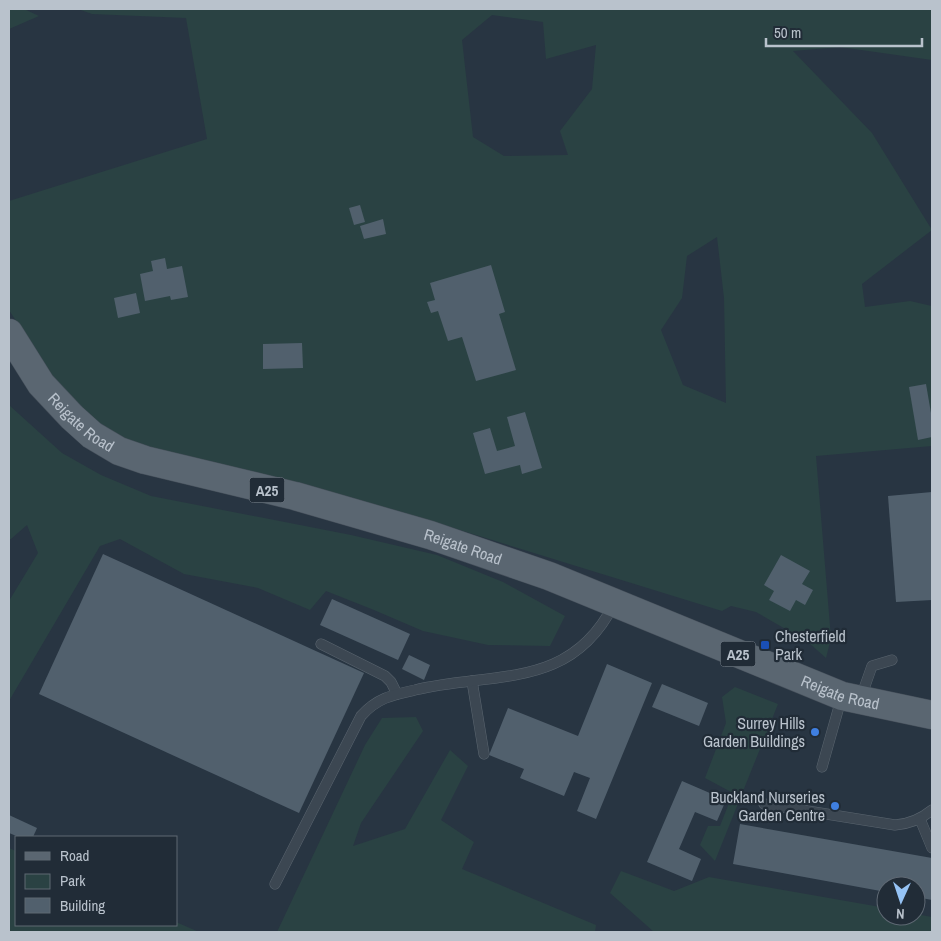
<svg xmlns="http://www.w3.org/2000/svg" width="941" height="941" viewBox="0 0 941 941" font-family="'Archivo Narrow',sans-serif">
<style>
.green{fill:#2a4243;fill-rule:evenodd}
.building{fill:#51606d}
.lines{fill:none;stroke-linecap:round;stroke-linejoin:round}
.service-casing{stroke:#5a656f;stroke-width:11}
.primary-casing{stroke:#46505b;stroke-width:29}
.service{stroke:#3c4752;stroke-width:10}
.primary{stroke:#5a6671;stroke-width:28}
.transit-dot{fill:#1a4fb4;stroke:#212c37;stroke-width:2}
.shop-dot{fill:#3f7fe0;stroke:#212c37;stroke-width:2}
.labels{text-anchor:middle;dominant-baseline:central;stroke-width:4.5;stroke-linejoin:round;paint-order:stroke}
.shield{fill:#212c37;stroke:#8b959f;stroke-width:1}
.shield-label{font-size:15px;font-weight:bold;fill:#b9c2cc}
.street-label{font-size:16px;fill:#b9c2cc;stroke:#212c37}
.poi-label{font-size:16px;fill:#b9c2cc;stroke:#212c37;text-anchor:end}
</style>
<rect width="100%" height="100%" fill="#283542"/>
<g class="green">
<polygon points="9,9 24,9 39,16 9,29"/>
<path d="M78,9l854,1v50l-92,-13 -47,4 79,82 60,97 -70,54 3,23 45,-6 22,5v140l-116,10 15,182 -5,20 -18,-16 -52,-30 -25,-6 -9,5 -301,-93 -128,-36 -124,-29 -49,-16 -49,-31 -62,-96v-109l198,-62 -21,-121 -94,-4zM492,15l51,7 3,37 50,-14 -4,44 -32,42 8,24 -64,1 -31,-19 -11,-97zM717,237l7,61 2,105 -43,-18 -22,-55 21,-32 5,-42z"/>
<polygon points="9,405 62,453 101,475 151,496 351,535 437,555 503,582 565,616 550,646 488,645 423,631 374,610 326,591 310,610 258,588 184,574 120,539 100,546 9,701 9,601 38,553 27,525 11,539 9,539"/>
<polygon points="735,687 778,704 715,861 700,845 708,826 720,826 733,793 705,778 726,723 722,697"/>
<polygon points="416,717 423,731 361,823 353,846 405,829 450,750 468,766 441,820 474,842 462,869 596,925 595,932 277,932 365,745 382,718"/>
<polygon points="9,848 16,851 16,925 176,925 176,922 199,932 9,932"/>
<polygon points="621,871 674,891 709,877 886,908 886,916 916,916 916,914 932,917 932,932 654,932 610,893"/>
</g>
<g class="building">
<polygon points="360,205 365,222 354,225 349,208"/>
<polygon points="383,219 386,234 364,239 360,226"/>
<polygon points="165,258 167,269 182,266 188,297 171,300 170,296 145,301 140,274 153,271 151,261"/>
<polygon points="491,265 505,312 499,314 516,370 476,381 462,337 448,341 438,311 431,313 427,302 435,300 430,283"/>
<polygon points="136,293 140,313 118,318 114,298"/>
<polygon points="302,343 303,368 263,369 263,344"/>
<polygon points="926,384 932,419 932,437 918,440 909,387"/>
<polygon points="525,412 542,468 522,474 520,465 485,474 473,433 490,428 497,451 515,446 507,417"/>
<polygon points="932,492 932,600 896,602 888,496"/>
<polygon points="103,554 364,673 299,813 39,694"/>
<polygon points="781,555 810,571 802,584 813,590 805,605 796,600 790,611 769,600 774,591 764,585"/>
<polygon points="332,599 410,634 398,660 320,625"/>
<polygon points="409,655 430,665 424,680 402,669"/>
<polygon points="607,664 652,683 596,819 577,811 590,778 574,772 564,796 520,778 524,769 489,755 508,708 578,736"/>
<polygon points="662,684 708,703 699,726 652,707"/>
<polygon points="682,781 726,800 717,821 695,812 679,849 701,859 692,881 647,862"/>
<polygon points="9,815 37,828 33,837 19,837 9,833"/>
<polygon points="740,824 932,858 932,900 916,897 916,886 886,886 886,892 733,864"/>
</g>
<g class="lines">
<defs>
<g id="service">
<polyline points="321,644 385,676 391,682 397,694"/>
<polyline points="472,681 484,754"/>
<polyline points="860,700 872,666 892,660"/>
<polyline points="822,767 842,696"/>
<path d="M764,804l131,21c15,-1 26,-6 37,-15"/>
<polyline points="920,819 932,848"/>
<path d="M275,884l86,-168c16,-18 31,-21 54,-26 78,-19 155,1 199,-86"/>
</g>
<g id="primary">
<path id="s1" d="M9,333l32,51 31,33 20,18 27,16 26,9 150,36 135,39 119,41 293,120 90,19"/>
</g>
</defs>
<use href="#service" class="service-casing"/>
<use href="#primary" class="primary-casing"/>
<use href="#service" class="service"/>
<use href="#primary" class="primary"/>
</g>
<rect class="transit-dot" x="760" y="640" width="10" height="10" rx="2.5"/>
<g class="shop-dot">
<circle cx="815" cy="732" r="5"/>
<circle cx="835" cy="806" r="5"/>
</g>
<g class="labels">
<g class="shield">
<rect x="249.5" y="477.5" width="35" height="25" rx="4"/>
<rect x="720.5" y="641.5" width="35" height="25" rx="4"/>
</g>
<g class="shield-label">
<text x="267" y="490">A25</text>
<text x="738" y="654">A25</text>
</g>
<g class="street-label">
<text stroke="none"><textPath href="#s1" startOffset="116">Reigate Road</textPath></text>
<text stroke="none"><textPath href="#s1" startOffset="521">Reigate Road</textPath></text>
<text stroke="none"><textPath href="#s1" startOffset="926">Reigate Road</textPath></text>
</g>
<g class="poi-label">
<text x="775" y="636" text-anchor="start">Chesterfield<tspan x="775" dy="18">Park</tspan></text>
<text x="805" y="723">Surrey Hills<tspan x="805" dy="18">Garden Buildings</tspan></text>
<text x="825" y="797">Buckland Nurseries<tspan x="825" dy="18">Garden Centre</tspan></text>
</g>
</g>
<rect width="941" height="941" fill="none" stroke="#b9c2cc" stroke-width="20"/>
<rect x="15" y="836" width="162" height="90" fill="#212c37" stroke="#5e6873"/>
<rect x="25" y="852" width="25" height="8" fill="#5a6671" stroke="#5e6873"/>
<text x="60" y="861" font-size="15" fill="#b9c2cc">Road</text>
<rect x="25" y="874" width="25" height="15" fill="#2a4243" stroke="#5e6873"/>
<text x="60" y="886" font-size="15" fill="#b9c2cc">Park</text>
<rect x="25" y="898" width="25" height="15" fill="#51606d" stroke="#5e6873"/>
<text x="60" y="911" font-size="15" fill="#b9c2cc">Building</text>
<g transform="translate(901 901) rotate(183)"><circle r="24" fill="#212c37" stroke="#5e6873"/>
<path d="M0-4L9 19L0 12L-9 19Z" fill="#95c3f5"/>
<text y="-8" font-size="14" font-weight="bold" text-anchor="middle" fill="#b9c2cc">N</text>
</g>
<path d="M766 38v8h156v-8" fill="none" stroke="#b9c2cc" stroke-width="2.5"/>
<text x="774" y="38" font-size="15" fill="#b9c2cc" stroke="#212c37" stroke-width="4" paint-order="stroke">50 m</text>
</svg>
